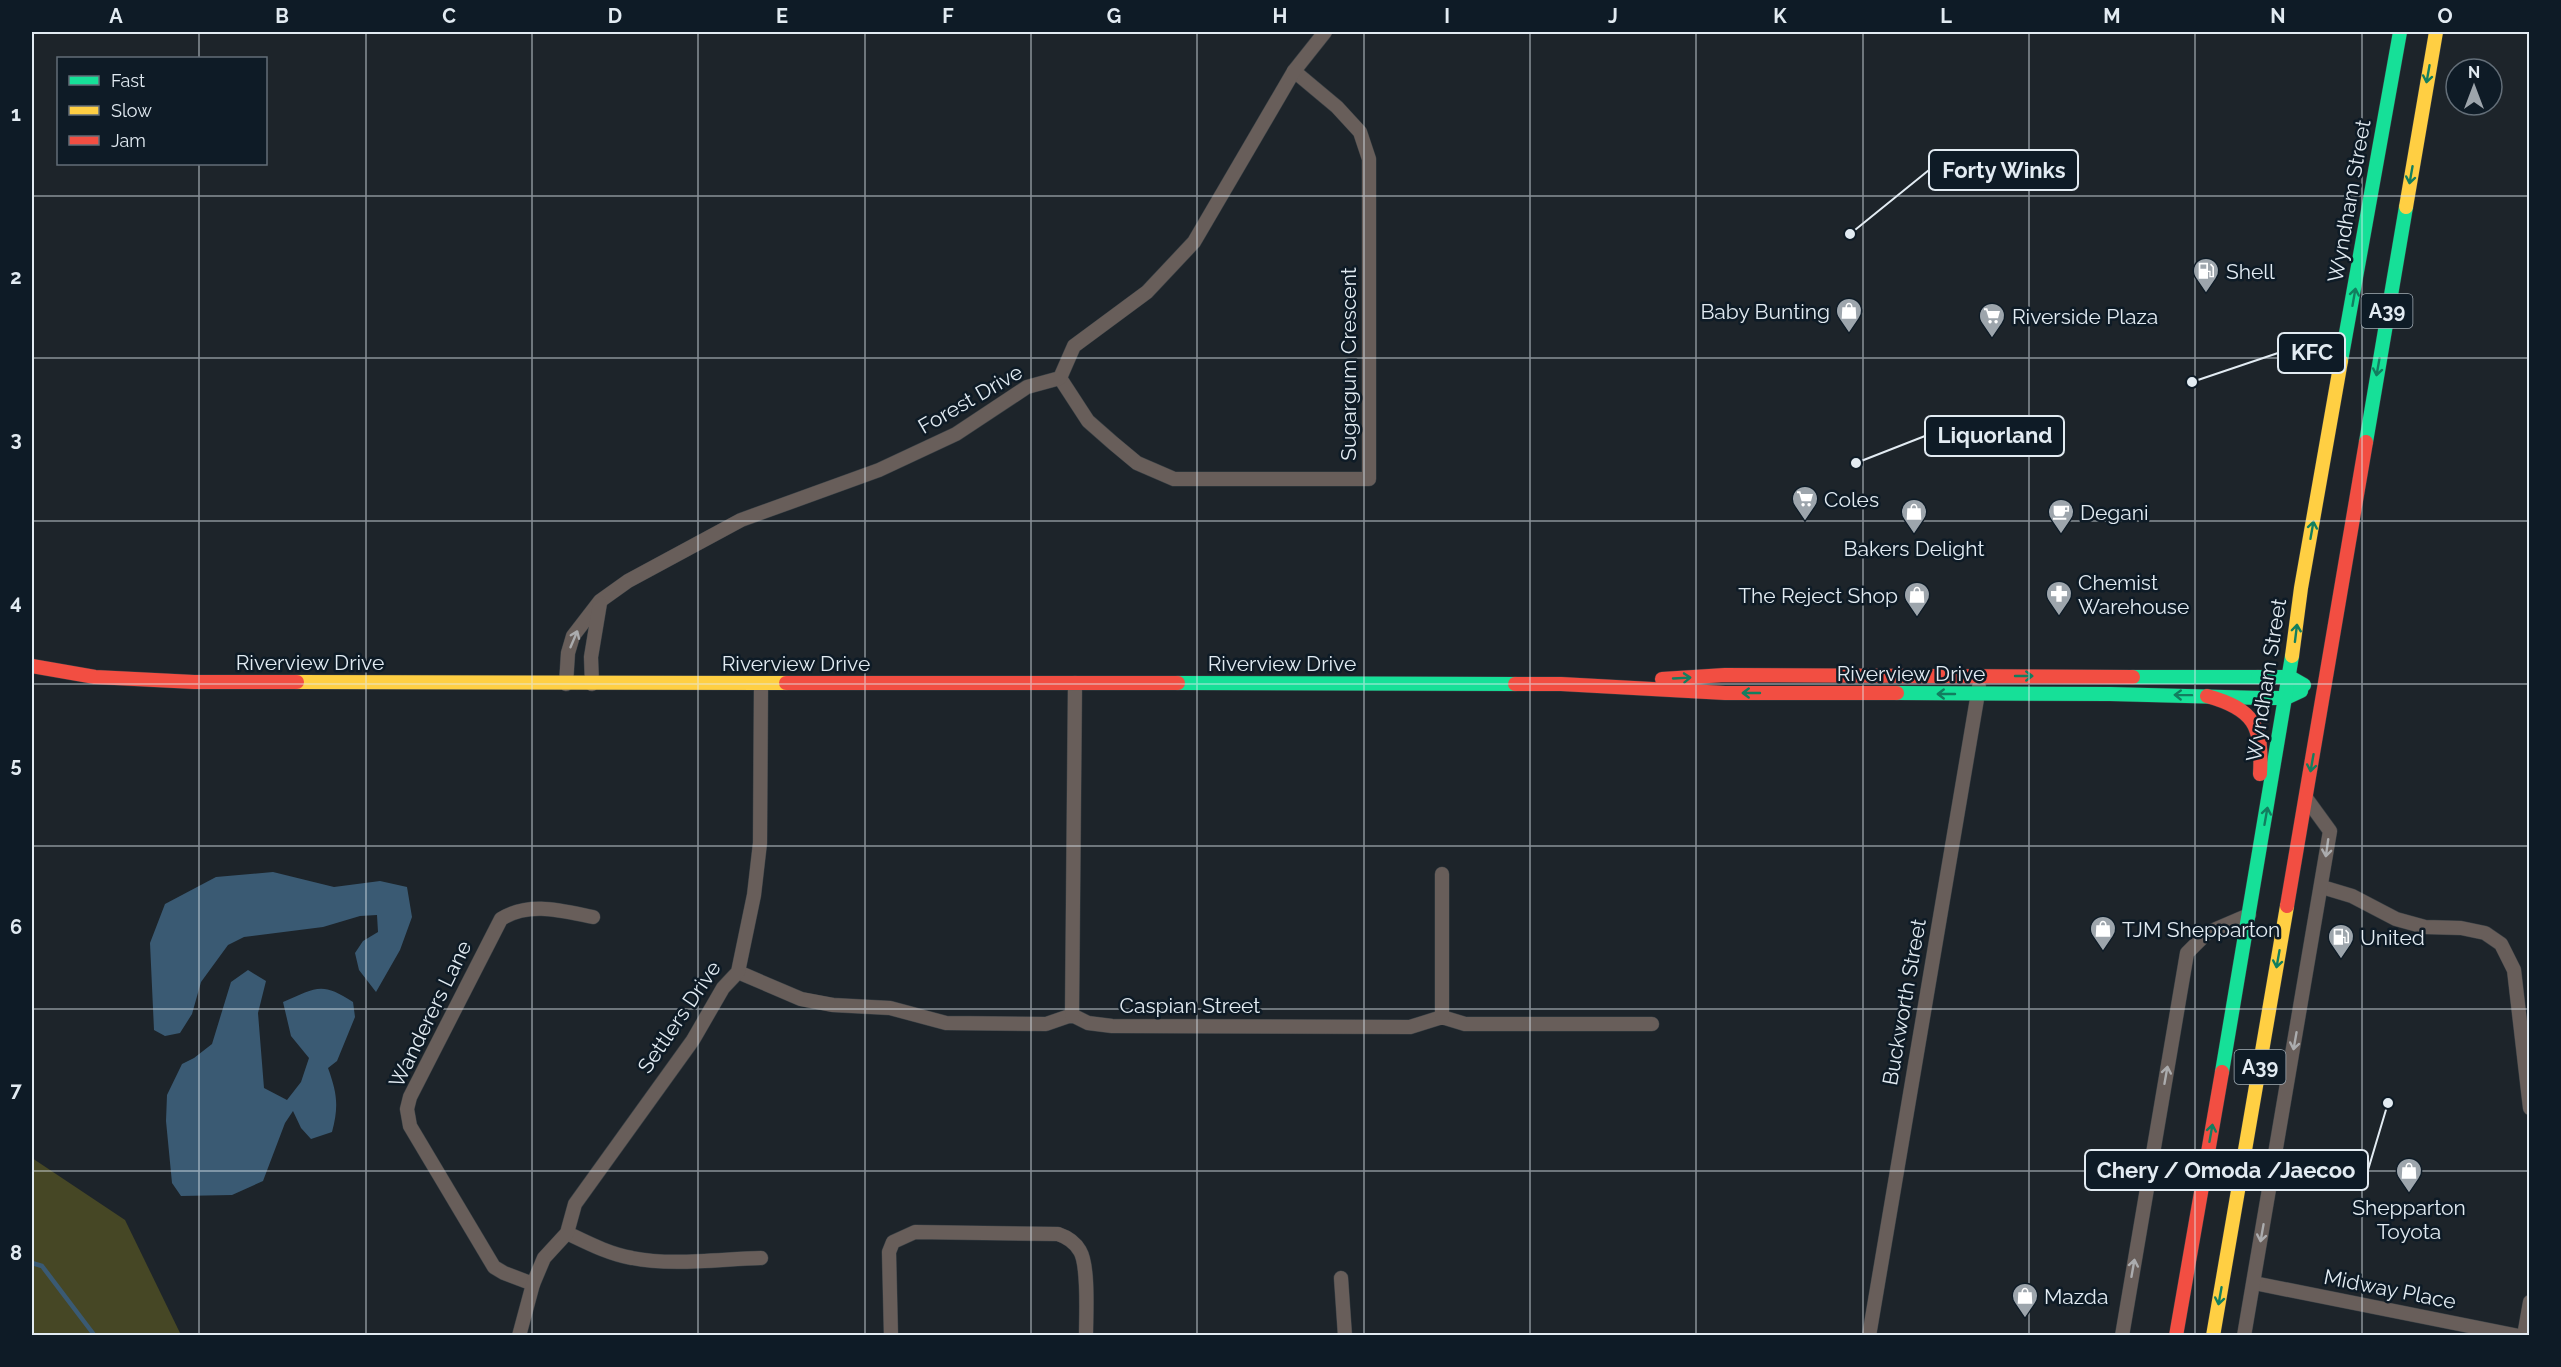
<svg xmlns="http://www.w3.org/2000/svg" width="2561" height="1367" viewBox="0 0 2561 1367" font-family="Raleway,sans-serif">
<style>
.forest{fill:#464725}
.water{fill:#3a5a73}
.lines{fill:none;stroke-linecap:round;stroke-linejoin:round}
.stream{stroke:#3a5a73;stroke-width:4.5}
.street-casing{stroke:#394045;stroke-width:15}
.fast-casing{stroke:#394045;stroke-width:15}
.slow-casing{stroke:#394045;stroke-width:15}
.jam-casing{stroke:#394045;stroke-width:15}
.street{stroke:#685e5a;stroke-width:14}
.fast{stroke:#16e098;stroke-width:14}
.slow{stroke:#ffcf43;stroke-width:14}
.jam{stroke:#f24e42;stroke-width:14}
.oneway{stroke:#127e5f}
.oneway2{stroke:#abacae}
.grid{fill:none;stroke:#e2ebf2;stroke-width:1.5;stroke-opacity:0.55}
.labels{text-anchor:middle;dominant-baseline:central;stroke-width:5;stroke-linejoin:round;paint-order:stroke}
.shield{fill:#0e1b26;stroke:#a2adb5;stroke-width:1.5}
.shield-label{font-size:20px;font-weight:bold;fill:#e2ebf2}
.street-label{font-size:21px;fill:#e2ebf2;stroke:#0e1b26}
.poi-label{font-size:21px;fill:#e2ebf2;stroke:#0e1b26;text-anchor:start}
.leader{fill:none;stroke:#e2ebf2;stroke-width:2}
.callout-dot{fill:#e2ebf2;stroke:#0e1b26;stroke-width:2}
.callout{fill:#0e1b26;stroke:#e2ebf2;stroke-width:2}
.callout-label{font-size:22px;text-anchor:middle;font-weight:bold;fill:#e2ebf2}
.neatline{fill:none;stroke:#e2ebf2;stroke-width:2}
.grid-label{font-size:20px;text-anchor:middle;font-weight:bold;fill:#e2ebf2}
</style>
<rect width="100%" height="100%" fill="#1d242a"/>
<polygon class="forest" points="32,1158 125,1220 181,1335 32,1335"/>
<g class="water">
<polygon points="273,872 334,887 380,881 407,887 412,917 400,950 376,992 359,970 355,953 363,941 378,932 377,915 360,916 323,927 244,937 228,945 201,982 192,1014 180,1033 165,1036 154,1030 150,943 165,904 216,877"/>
<path d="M248,970l18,11 -8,32 6,75 23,12 14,-18 8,-24 -18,-22 -8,-34c33,-14 38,-21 70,0l2,15 -18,44 -9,7c9,25 11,38 4,64l-21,7 -10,-11 -8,-17 -8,12 -22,58 -31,14 -51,1 -9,-13 -6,-62 1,-26 15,-31 12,-6 18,-14 19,-62z"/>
</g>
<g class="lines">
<polyline class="stream" points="32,1263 42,1266 95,1336"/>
<defs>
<g id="street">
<polyline points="1060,378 1088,421 1113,443 1137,463 1174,479 1369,479 1369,159 1360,132 1337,107 1294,71"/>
<polyline points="566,684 568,653 573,636 600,601 628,581 741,520 879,470 956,434 1027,387 1060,378 1074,346 1147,292 1194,242 1294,71 1325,32"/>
<polyline points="592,684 591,657 600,603"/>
<polyline points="2322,887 2352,896 2396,919 2425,927 2461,928 2485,933 2501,944 2514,970 2530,1108"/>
<polyline points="738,972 801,999 833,1005 890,1008 946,1023 1046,1024 1072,1015 1088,1023 1112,1026 1410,1027 1442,1017 1465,1024 1652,1024"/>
<polyline points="1072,1015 1075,683"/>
<polyline points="1442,1017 1442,874"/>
<path d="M567,1233c21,10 42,21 65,25 39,8 89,1 129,0"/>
<polyline points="1341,1278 1345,1336"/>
<polyline points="2254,1283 2519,1336"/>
<path d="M533,1284l-29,-11 -10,-6 -84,-141 -3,-17 3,-12 91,-178c28,-18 62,-8 92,-2"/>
<polyline points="519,1336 533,1284 544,1258 567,1233 575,1204 693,1040 723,988 738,972 754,895 760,843 761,685"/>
<path d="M891,1336l-2,-84 4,-10 22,-10 143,2c9,3 17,8 22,17 9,15 6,65 6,85"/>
<polyline points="1869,1336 1979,687"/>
<polyline points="2122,1336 2187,953 2207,933 2249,915"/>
<polyline points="2244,1336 2330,831 2306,798"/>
<polyline points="2524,1336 2530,1302"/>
</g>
<g id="fast">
<polyline points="2341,361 2400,32"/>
<polyline points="2366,442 2406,207"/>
<polyline points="2133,677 2258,677"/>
<polyline points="2258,677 2290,677 2304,685"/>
<polyline points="1178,683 1515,684"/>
<polyline points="1897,693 2110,694 2262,698"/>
<polyline points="2262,698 2286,698 2301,691"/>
<polyline points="2222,1072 2292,656"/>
</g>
<g id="slow">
<polyline points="2406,207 2436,32"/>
<polyline points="2292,656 2301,588 2341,361"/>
<polyline points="297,682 786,683"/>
<polyline points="2213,1336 2287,906"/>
</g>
<g id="jam">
<polyline points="32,666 95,677 194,682 297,682"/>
<polyline points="1662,679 1725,675 2133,677"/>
<polyline points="786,683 1178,683"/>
<polyline points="1515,684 1561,684 1725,693 1897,693"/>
<path d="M2207,696c47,13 56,30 53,78"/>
<polyline points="2287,906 2366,442"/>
<polyline points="2176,1336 2222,1072"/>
</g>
</defs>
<use href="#street" class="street-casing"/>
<use href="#fast" class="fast-casing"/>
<use href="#slow" class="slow-casing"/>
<use href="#jam" class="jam-casing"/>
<use href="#street" class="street"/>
<use href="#fast" class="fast"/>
<use href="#slow" class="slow"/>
<use href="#jam" class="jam"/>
</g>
<defs><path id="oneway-shaft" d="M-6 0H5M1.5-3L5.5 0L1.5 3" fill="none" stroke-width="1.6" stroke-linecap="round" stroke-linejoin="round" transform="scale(1.5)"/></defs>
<g class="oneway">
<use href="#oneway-shaft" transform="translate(2428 74) rotate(100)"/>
<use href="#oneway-shaft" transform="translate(2411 175) rotate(100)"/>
<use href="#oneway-shaft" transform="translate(2354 297) rotate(-80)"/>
<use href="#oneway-shaft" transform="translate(2378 367) rotate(100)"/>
<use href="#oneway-shaft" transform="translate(2312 530) rotate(-80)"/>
<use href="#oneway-shaft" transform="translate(2296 633) rotate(-83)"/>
<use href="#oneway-shaft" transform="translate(2024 676)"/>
<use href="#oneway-shaft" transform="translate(1682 678) rotate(-3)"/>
<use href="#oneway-shaft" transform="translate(1751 693) rotate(-180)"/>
<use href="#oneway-shaft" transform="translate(1946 694) rotate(-180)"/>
<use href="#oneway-shaft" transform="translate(2183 695) rotate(-179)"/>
<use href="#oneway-shaft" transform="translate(2312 763) rotate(100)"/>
<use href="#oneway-shaft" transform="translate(2266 816) rotate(-80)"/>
<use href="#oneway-shaft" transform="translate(2278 959) rotate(100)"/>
<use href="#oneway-shaft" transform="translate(2211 1133) rotate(-80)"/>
<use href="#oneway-shaft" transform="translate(2220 1296) rotate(100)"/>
</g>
<g class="oneway2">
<use href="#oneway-shaft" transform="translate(574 639) rotate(-67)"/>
<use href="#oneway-shaft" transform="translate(2327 848) rotate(98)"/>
<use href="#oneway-shaft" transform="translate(2295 1041) rotate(100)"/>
<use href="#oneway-shaft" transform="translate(2166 1075) rotate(-80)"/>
<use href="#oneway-shaft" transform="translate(2262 1233) rotate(100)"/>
<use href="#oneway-shaft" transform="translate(2133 1268) rotate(-80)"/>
</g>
<path class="grid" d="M199,32v26M366,32v1304M532,32v1304M698,32v1304M865,32v1304M1031,32v1304M1197,32v1304M1364,32v1304M1530,32v1304M1696,32v1304M1863,32v1304M2029,32v1304M2195,32v1304M2362,32v1304M199,164v1172M32,196h2498M32,358h2498M32,521h2498M32,684h2498M32,846h2498M32,1009h2498M32,1171h2498"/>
<defs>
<symbol id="fuel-pin" viewBox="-11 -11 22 30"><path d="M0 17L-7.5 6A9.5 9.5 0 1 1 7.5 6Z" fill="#9da5ac" stroke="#0e1b26"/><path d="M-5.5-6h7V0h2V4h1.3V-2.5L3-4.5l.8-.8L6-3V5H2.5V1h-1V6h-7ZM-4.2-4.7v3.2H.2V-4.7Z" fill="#fff"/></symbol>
<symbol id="shop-pin" viewBox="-11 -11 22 30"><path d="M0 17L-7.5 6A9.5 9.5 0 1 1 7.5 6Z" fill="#9da5ac" stroke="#0e1b26"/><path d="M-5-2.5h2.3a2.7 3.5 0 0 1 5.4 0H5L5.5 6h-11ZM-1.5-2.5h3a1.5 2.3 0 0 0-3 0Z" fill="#fff"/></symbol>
<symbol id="supermarket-pin" viewBox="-11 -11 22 30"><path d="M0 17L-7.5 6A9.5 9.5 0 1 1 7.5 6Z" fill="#9da5ac" stroke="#0e1b26"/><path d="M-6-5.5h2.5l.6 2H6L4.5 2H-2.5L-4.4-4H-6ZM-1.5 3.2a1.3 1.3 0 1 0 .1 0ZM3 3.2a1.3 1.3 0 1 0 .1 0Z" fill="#fff"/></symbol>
<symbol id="cafe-pin" viewBox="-11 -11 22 30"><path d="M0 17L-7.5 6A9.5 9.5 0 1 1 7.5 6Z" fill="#9da5ac" stroke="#0e1b26"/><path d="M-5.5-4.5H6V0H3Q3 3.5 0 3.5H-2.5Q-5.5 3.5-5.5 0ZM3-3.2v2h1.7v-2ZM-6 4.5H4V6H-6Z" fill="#fff"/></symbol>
<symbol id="pharmacy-pin" viewBox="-11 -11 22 30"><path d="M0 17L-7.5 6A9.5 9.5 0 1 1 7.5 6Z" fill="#9da5ac" stroke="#0e1b26"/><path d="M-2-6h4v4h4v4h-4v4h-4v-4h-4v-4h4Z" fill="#fff"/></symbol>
</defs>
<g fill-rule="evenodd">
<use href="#fuel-pin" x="2191" y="256" width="30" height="40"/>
<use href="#shop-pin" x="1834" y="296" width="30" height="40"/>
<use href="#supermarket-pin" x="1977" y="301" width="30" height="40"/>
<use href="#supermarket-pin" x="1790" y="484" width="30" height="40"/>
<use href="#shop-pin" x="1899" y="497" width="30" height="40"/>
<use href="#cafe-pin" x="2046" y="497" width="30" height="40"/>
<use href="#pharmacy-pin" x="2044" y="579" width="30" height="40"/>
<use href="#shop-pin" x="1902" y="580" width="30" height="40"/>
<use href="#shop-pin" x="2088" y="914" width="30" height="40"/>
<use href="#fuel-pin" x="2326" y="922" width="30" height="40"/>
<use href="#shop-pin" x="2394" y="1156" width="30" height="40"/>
<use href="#shop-pin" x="2010" y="1281" width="30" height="40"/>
</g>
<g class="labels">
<g class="shield">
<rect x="2361.5" y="294" width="51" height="34" rx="4.5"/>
<rect x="2234.5" y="1050" width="51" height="34" rx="4.5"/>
</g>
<g class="shield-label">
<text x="2387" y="311">A39</text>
<text x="2260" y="1067">A39</text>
</g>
<g class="street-label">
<text transform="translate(2349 201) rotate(-80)">Wyndham Street</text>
<text transform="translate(1348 364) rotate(-90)">Sugargum Crescent</text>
<text transform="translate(970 399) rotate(-30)">Forest Drive</text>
<text x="310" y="662">Riverview Drive</text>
<text x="796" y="663">Riverview Drive</text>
<text x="1282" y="663">Riverview Drive</text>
<text x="1911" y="673">Riverview Drive</text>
<text transform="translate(2266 680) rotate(-81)">Wyndham Street</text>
<text transform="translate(1904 1002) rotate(-80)">Buckworth Street</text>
<text x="1190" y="1005">Caspian Street</text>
<text transform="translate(430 1014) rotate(-64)">Wanderers Lane</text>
<text transform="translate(679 1017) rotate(-56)">Settlers Drive</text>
<text transform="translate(2390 1289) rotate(11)">Midway Place</text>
</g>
<g class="poi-label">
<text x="2226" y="271">Shell</text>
<text x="1830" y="311" text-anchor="end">Baby Bunting</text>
<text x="2012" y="316">Riverside Plaza</text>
<text x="1824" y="499">Coles</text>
<text x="2080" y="512">Degani</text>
<text x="1914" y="548" text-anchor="middle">Bakers Delight</text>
<text x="2078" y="582">Chemist<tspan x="2078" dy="24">Warehouse</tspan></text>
<text x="1898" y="595" text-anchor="end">The Reject Shop</text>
<text x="2122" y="929">TJM Shepparton</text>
<text x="2360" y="937">United</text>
<text x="2409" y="1207" text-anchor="middle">Shepparton<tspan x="2409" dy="24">Toyota</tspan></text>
<text x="2044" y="1296">Mazda</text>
</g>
</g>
<path class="leader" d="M1850 234L1929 170M2192 382L2278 353M1856 463L1925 436M2388 1103L2368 1170"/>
<g class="callout-dot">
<circle cx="1850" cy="234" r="6"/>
<circle cx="2192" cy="382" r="6"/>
<circle cx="1856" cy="463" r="6"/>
<circle cx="2388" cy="1103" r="6"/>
</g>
<g class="callout">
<rect x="1929" y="150" width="149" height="40" rx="6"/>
<rect x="2278" y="333" width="67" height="40" rx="6"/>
<rect x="1925" y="416" width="139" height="40" rx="6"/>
<rect x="2085" y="1150" width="283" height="40" rx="6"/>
</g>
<g class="callout-label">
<text x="2004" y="178">Forty Winks</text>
<text x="2312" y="360">KFC</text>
<text x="1995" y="443">Liquorland</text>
<text x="2226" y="1178">Chery / Omoda /Jaecoo</text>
</g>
<rect width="2561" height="1367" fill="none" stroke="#0e1b26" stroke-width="66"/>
<rect x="57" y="57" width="210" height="108" fill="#0e1b26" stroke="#636e78" stroke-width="1.5"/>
<rect x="69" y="76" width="30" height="9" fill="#16e098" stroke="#636e78" stroke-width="1.5"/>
<text x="111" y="87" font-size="18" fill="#e2ebf2">Fast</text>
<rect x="69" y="106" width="30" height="9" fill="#ffcf43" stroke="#636e78" stroke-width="1.5"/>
<text x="111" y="117" font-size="18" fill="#e2ebf2">Slow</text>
<rect x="69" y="136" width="30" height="9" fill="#f24e42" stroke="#636e78" stroke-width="1.5"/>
<text x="111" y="147" font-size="18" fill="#e2ebf2">Jam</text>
<g transform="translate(2474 87)"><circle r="28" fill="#0e1b26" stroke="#636e78" stroke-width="1.5"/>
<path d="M0-4.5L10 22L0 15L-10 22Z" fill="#9da5ac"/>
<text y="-9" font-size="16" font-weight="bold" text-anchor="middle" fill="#e2ebf2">N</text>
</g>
<rect x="33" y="33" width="2495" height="1301" class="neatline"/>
<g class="grid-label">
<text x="116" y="23">A</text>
<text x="282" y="23">B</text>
<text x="449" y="23">C</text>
<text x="615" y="23">D</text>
<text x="782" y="23">E</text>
<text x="948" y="23">F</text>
<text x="1114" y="23">G</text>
<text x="1280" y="23">H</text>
<text x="1447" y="23">I</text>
<text x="1613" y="23">J</text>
<text x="1780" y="23">K</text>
<text x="1946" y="23">L</text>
<text x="2112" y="23">M</text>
<text x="2278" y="23">N</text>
<text x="2445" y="23">O</text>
<text x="16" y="121">1</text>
<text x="16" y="284">2</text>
<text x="16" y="446">3</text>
<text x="16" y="609">4</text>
<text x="16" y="772">5</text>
<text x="16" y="934">6</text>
<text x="16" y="1097">7</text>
<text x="16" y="1260">8</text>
</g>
</svg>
